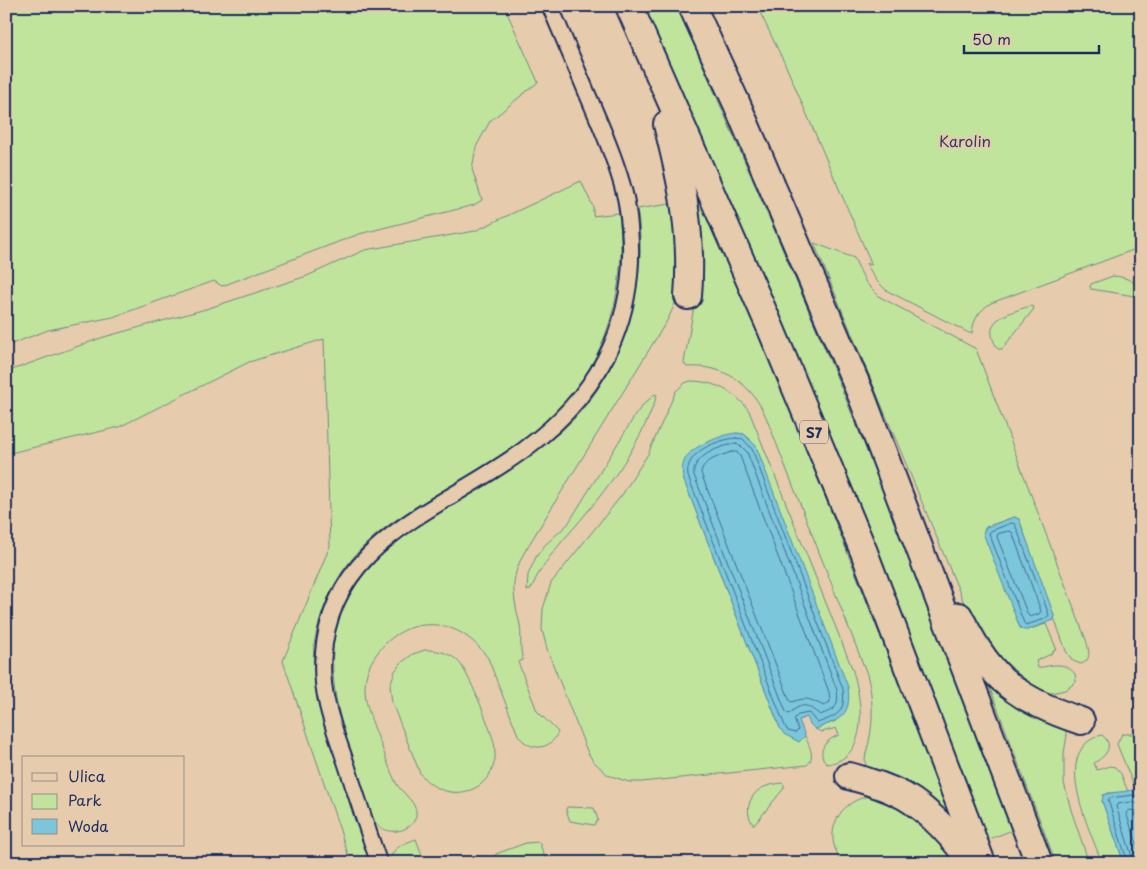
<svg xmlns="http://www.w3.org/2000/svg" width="1147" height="869" viewBox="0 0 1147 869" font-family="'Playpen Sans',sans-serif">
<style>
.green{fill:#c1e49d;stroke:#6e8a7e}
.water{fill:#7bc6db;stroke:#558aa9}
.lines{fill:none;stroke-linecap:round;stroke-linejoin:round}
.shore{stroke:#416b90;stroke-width:1}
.street-casing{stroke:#1b2f5e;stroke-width:19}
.highway-casing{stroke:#1b2f5e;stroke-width:30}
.street{stroke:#e6cbad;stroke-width:15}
.highway{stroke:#e6cbad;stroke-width:26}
.labels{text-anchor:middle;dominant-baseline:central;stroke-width:4.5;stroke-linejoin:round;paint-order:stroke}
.shield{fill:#e6cbad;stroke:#585e76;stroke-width:1}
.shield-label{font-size:14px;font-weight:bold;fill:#1b2f5e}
.park-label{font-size:15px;fill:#2c4164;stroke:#e6cbad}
</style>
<rect width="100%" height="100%" fill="#e6cbad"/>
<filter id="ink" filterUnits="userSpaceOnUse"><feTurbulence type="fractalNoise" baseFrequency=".02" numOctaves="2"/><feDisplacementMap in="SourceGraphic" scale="10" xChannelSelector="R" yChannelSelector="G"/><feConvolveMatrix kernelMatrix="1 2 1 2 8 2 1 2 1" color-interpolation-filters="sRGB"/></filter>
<g filter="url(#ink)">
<g class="green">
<polygon points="6,6 504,6 538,82 490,121 476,147 472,169 482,200 474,205 359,234 222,286 214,281 113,317 48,330 6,346"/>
<path d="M644,6h32l5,9c45,104 91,208 135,313 70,165 135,333 199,501l-28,11c-105,-282 -221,-559 -343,-834z"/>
<path d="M757,6h384v241l-150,56c-11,7 -18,16 -19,30h-3l-83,-43 -10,-10 -10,-17 6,2 -86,-199z"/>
<path d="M581,181l12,26v9l26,-3c9,79 -14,158 -76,211 -29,24 -63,45 -96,64 -52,32 -97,55 -121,115 -5,13 -10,28 -12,42 -4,44 11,83 25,124 10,31 21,62 31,94h-19l-68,-202 47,-115 -6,-207 -75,23 -130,65 -113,27v-82l98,-35 102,-28 101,-33 58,-26 110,-19z"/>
<path d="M694,187c92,206 175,417 255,628l-1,3 -80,-49c-6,-9 -1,-17 1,-27 5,-24 4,-45 -2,-68l-101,-257c-14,-33 -42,-53 -79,-50l-3,-4 11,-62z"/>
<path d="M677,203l1,94 -10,22 -140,227c-19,32 -16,45 -8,79 2,12 -1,23 3,35l-5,2 19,49 21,21c-8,20 -29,19 -40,3l-30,-77c-15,-21 -37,-36 -64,-33 -15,1 -30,9 -40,20 -30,32 -19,59 -5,95 6,14 10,29 17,43 5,9 18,17 20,28 3,20 -33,30 -44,7 -17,-52 -43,-114 -39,-169 9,-110 148,-150 221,-212 38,-30 65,-76 77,-123 9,-34 12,-70 6,-105z"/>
<path d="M814,243l40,15 12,25 14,14 96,52 110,291c3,10 6,20 -5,24l-8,-3 -7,-10 -47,-132 -5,-2 -28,10 -2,3 43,100 19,-6 10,24 -5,6 -15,7 2,7c15,-3 26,-7 37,6l1,8 -11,8 -19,4 -36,-21 -41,-58z"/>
<path d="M1113,276c12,1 20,4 28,13v8l-50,-8 -1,-2 1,-3z"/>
<path d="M1030,306l4,1 -1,3 -31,39h-4c-19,-30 9,-35 32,-43z"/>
<path d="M690,381c24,0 46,11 59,30l103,257c10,31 19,90 -25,96 -12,-13 -1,-24 12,-29l-3,-7 -14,4 -7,-3 21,-8 -86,-282 -6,-5 -8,-1 -53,45 97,250c6,7 12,9 19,14l6,-6c4,10 11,21 2,29l-166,17h-12l-21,-7 -15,-14 -6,-10 -40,-102 -5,-20 1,-20 8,-26 71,-88 26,-41 28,-63 9,-8z"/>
<path d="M655,394l2,1c-14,43 -41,82 -69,116 -20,25 -45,48 -57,78l-4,2 1,-16 8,-18 8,-11 24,-22 68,-110 7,-9z"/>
<path d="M425,650c12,0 22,2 32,10 11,10 33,67 37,83 1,5 1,10 1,15 -5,39 -53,46 -75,15l-28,-70 -2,-18 5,-14 6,-8 12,-9z"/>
<polygon points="986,678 1065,729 1067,735 1064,753 1064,783 1071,810 1089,863 1056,863"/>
<polygon points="1122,734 1141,734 1141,798 1135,789 1117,744"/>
<path d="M1102,735c13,11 4,21 -8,28l3,7 13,-4 5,1 6,7 7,18 -20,1 -6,8 22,62h-22c-12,-34 -53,-114 0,-128z"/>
<path d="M782,783l2,2v3l-29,36h-2c-9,-12 -4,-29 9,-36 6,-3 13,-4 20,-5z"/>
<path d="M875,795l42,21 39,47h-115c-3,-8 -7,-15 -8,-23 -2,-26 19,-43 42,-45z"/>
<polygon points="567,807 594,808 598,820 594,825 570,821 566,810"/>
<path d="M416,839l9,24h-36c3,-16 14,-19 27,-24z"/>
<polygon points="539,842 547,863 496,863 494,858 496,854 526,843"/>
</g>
<g class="water">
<path d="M736,433l8,1 12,12 92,241c4,30 -9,33 -33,42l-5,-5 -3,-7 -8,3 6,16 -6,6 -15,-8 -4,-6 -97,-250c-4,-21 10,-30 27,-37 9,-4 17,-7 26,-8z"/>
<polygon points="1014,517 1019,519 1054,615 1054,620 1027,630 1023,630 1020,628 983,533 986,527"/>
<path d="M1135,789l6,9v65h-17l-22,-62 1,-6c10,-4 22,-2 32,-6z"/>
</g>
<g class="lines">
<g class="shore">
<path d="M736,438l7,1 9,10 91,240c3,24 -6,27 -26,34l-8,-10 -11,2 -4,4 4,11 -2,3 -8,-2 -3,-5 -97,-250c-4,-24 29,-36 48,-38z"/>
<path d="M736,444l6,3 5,5 90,238c2,17 -1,19 -17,25 -12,-9 -16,-15 -31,-1l-3,-2 -92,-237c-3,-18 27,-30 42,-31z"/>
<path d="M732,452h5l3,4 89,236 1,10 -6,4c-14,-6 -15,-10 -32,-4l-2,-1 -89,-228c1,-13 20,-17 31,-21z"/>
<polygon points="1012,523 1015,524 1049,615 1045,619 1026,625 1024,623 989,533 991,531"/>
<polygon points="1009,531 1012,532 1041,611 1039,614 1030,617 1028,615 997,537 998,534"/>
<polyline points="1141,812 1130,810 1126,813 1141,855"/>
<polyline points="1128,863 1108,800 1110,798 1133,795 1141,798"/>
<polyline points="1134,863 1116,806 1118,804 1131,802 1141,805"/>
</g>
<defs>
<path id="street" d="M379,863c-11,-32 -22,-65 -32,-97 -12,-35 -27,-71 -24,-108 7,-120 121,-148 202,-209 84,-62 119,-146 101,-249 -6,-28 -17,-55 -28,-81 -16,-38 -32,-75 -48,-113"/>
<g id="highway">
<polyline points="629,6 771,329 864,552 982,863"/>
<polyline points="692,6 736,102 862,397 1039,863"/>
<path d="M667,124c15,59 26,110 21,172"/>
<path d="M959,616c12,23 25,47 44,64 21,20 51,32 78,41"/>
<path d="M849,776c19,5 38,11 55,20 23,13 54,44 66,67"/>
</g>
</defs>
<use href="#street" class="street-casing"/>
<use href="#highway" class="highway-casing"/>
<use href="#street" class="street"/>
<use href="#highway" class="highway"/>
</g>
</g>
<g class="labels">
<rect class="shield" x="800" y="420.5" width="28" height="23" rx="4"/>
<g class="shield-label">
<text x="814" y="432">S7</text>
</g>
<g class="park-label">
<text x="965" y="140">Karolin</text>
</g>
</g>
<rect width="1147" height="869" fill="none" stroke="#e6cbad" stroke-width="25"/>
<rect x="12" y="12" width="1122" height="844" fill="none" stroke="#1b2f5e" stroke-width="2" filter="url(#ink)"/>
<rect x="22" y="756" width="162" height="90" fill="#e6cbad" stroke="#958d8d"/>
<rect x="32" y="773" width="25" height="8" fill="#e6cbad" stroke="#958d8d"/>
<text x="68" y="782" font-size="15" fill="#1b2f5e">Ulica</text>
<rect x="32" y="794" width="25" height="15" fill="#c1e49d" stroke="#958d8d"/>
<text x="68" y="806" font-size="15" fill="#1b2f5e">Park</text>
<rect x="32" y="819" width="25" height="15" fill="#7bc6db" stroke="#958d8d"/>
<text x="68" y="832" font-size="15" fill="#1b2f5e">Woda</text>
<path d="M964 45v8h135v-8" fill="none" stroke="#1b2f5e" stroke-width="2.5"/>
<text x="972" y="45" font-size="15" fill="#1b2f5e" stroke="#e6cbad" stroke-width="4" paint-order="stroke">50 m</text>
</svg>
